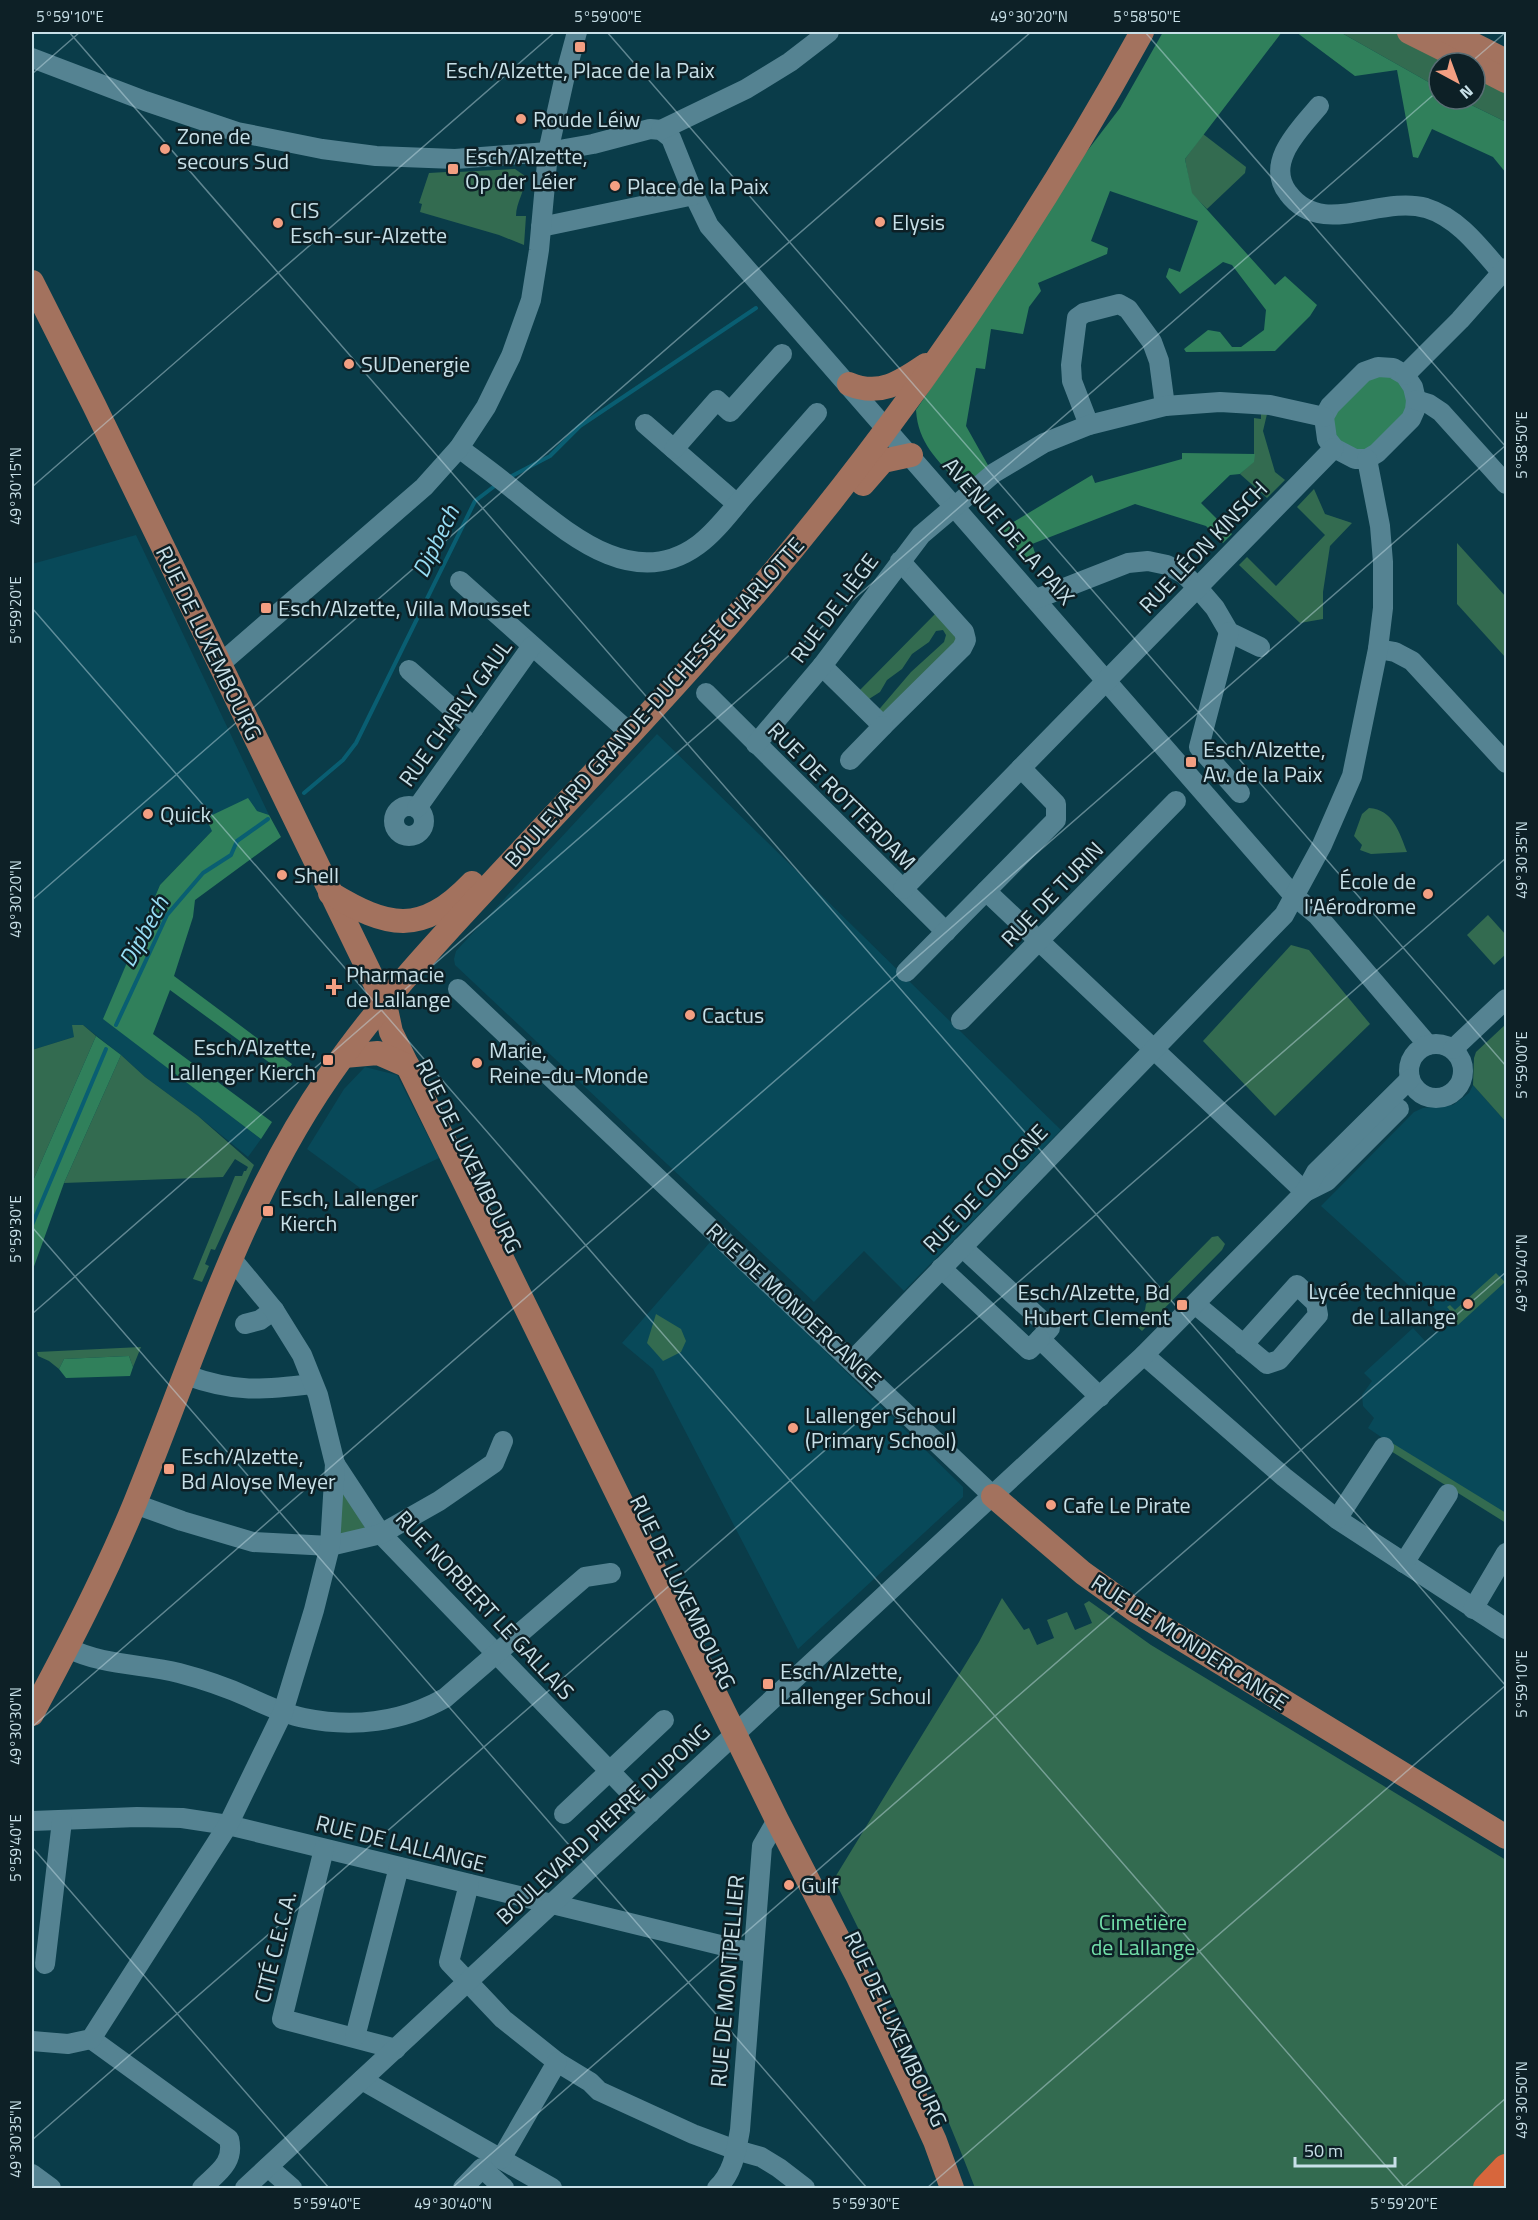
<svg xmlns="http://www.w3.org/2000/svg" width="1538" height="2220" viewBox="0 0 1538 2220" font-family="'Titillium Web',sans-serif">
<style>
.built{fill:#084959}
.green{fill:#336b50}
.forest{fill:#30805b}
.lines{fill:none;stroke-linecap:round;stroke-linejoin:round}
.stream{stroke:#095e72;stroke-width:4}
.minor{stroke:#558392;stroke-width:20}
.major{stroke:#a3725e;stroke-width:24}
.highway{stroke:#d7663c;stroke-width:28}
.ticks{fill:none;stroke:#c8e0e8;stroke-width:1.5;stroke-opacity:0.45}
.poi-dot{fill:#f39f82;stroke:#0d2026;stroke-width:2}
.labels{text-anchor:middle;dominant-baseline:central;stroke-width:5;stroke-linejoin:round;paint-order:stroke}
.poi-label{font-size:22px;fill:#c8e0e8;stroke:#0d2026;text-anchor:start}
.street-label{font-size:22px;fill:#c8e0e8;stroke:#0d2026}
.park-label{font-size:22px;fill:#72dfa9;stroke:#0d2026}
.water-label{font-size:24px;font-style:italic;fill:#97ddf4;stroke:#0d2026}
.neatline{fill:none;stroke:#c8e0e8;stroke-width:2}
.ticks-label{font-size:15px;text-anchor:middle;fill:#c8e0e8}
</style>
<rect width="100%" height="100%" fill="#0a3c49"/>
<g class="built">
<polygon points="136,535 269,815 257,811 212,831 160,885 104,1019 261,1139 248,1157 198,1116 145,1077 121,1055 83,1025 74,1037 32,1050 32,564"/>
<polygon points="657,734 1061,1130 904,1291 864,1251 814,1302 455,965 454,959 456,951"/>
<polygon points="365,1067 397,1075 439,1158 367,1193 307,1149 344,1089"/>
<polygon points="1473,1085 1506,1122 1506,1523 1368,1428 1374,1418 1363,1406 1362,1395 1372,1381 1364,1373 1413,1328 1425,1341 1445,1324 1444,1317 1321,1206 1414,1112 1423,1108 1453,1105 1469,1093"/>
<polygon points="712,1240 963,1487 963,1497 798,1649 653,1369 622,1343"/>
</g>
<g class="green">
<polygon points="1340,32 1394,32 1455,63 1439,63 1439,88"/>
<polygon points="1475,74 1506,90 1506,122 1459,99 1475,99"/>
<polygon points="1203,134 1246,167 1245,173 1207,209 1191,193 1185,159"/>
<path d="M515,169l10,7c1,14 -9,26 -9,40h10l-2,29 -25,-10 -79,-23 2,-8 -3,-1 10,-30 17,-1 1,4 11,-1v-3z"/>
<polygon points="1261,413 1267,414 1263,431 1275,472 1285,480 1267,498 1240,474 1254,461 1254,418 1261,419"/>
<polygon points="1314,489 1325,514 1352,523 1330,546 1323,592 1323,619 1300,623 1239,565 1247,557 1276,586 1325,535 1297,507"/>
<polygon points="1457,543 1506,597 1506,658 1457,604"/>
<polygon points="938,611 958,641 889,713 876,713 911,672 944,642 946,635 943,630 936,631 929,642 912,654 902,669 887,680 880,692 869,699 857,693"/>
<path d="M1369,808c24,1 31,26 38,44l-36,2 -11,-4 2,-5 -8,-9 8,-22z"/>
<polygon points="1488,915 1506,935 1506,954 1494,965 1467,935"/>
<polygon points="1291,945 1309,950 1370,1024 1275,1116 1203,1041"/>
<polygon points="1506,1024 1506,1122 1473,1085 1474,1058 1476,1052"/>
<polygon points="72,1025 83,1025 96,1036 32,1183 32,1050 74,1037"/>
<polygon points="121,1055 145,1077 198,1116 254,1165 215,1250 211,1249 205,1264 209,1266 202,1282 193,1279 235,1176 242,1176 244,1171 246,1171 248,1167 235,1159 223,1177 64,1183"/>
<polygon points="1218,1236 1225,1244 1222,1250 1142,1331 1132,1322 1145,1310 1146,1304 1212,1237"/>
<path d="M1496,1273l9,9 -47,43c-5,-5 -5,-12 -11,-18l3,-2 5,5z"/>
<polygon points="656,1314 681,1329 686,1341 681,1352 663,1361 647,1343"/>
<polygon points="141,1347 133,1367 129,1356 64,1359 59,1369 49,1361 38,1356 37,1352"/>
<polygon points="1384,1438 1506,1513 1506,1523 1386,1448"/>
<polygon points="341,1487 367,1531 338,1535"/>
<path d="M1002,1598l22,32 5,-2 8,17 17,-7 -7,-18 20,-8 8,18 17,-7 -8,-19 5,-3 62,44 355,215v298l-25,30h-506c-40,-106 -91,-207 -141,-309l145,-237z"/>
</g>
<g class="forest">
<path d="M1163,32h119l-97,127 7,34 83,92 10,-9 32,29 -7,11 -35,35 -89,1 -2,-3 24,-19 12,2 12,15h9l23,-17 2,-20 -34,-45 -9,-3 -43,32 -14,-17 3,-9 11,4 18,-51 -88,-30 -19,50 17,7 -1,6 -69,29 3,8 -12,16 -6,27 -32,-5 -6,40 -9,-1 -10,58 23,41 -23,17 -8,-1c-21,-24 -40,-40 -42,-73l68,-100 94,-147 42,-55z"/>
<polygon points="1296,32 1340,32 1439,88 1439,99 1459,99 1506,122 1506,173 1493,157 1432,129 1418,158 1413,157 1397,70 1355,76"/>
<polygon points="1393,368 1416,400 1377,453 1334,448 1330,406 1364,372"/>
<polygon points="1182,453 1255,454 1254,462 1240,474 1230,475 1201,503 1232,534 1223,543 1206,526 1135,504 1032,544 1036,556 1025,561 1000,530 1092,475 1095,483 1182,459"/>
<polygon points="248,798 257,811 269,815 281,837 195,900 193,917 174,976 292,1064 285,1074 170,990 153,1034 272,1122 261,1139 103,1019 160,885 212,831 206,818"/>
<polygon points="96,1036 121,1055 64,1183 32,1272 32,1183"/>
<polygon points="129,1356 133,1367 130,1376 66,1378 59,1369 64,1359"/>
</g>
<g class="lines">
<g class="stream">
<polyline points="508,478 550,456 580,426 756,308"/>
<polyline points="304,793 343,760 356,743 475,501 496,485"/>
<polyline points="116,1025 167,915 203,873 231,855 237,841 268,819"/>
<polyline points="32,1225 106,1049"/>
</g>
<g class="minor">
<polyline points="32,58 145,101 237,132 322,149 376,156 455,159 548,152 593,144 650,129 661,130 671,138 694,195 709,226 1293,895 1317,915 1428,1045"/>
<path d="M1319,106c-18,22 -55,56 -31,87 34,46 91,2 138,15 33,10 55,41 76,65"/>
<polyline points="661,130 746,89 790,62 829,32"/>
<polyline points="541,227 694,195"/>
<polygon points="1378,367 1393,368 1405,375 1413,387 1416,400 1415,410 1411,419 1377,453 1367,459 1355,459 1334,448 1327,439 1324,417 1330,406 1364,372"/>
<polyline points="1405,375 1460,320 1506,268"/>
<polyline points="1416,400 1429,404 1441,412 1506,484"/>
<polyline points="645,424 737,504"/>
<polyline points="1089,425 1072,381 1071,365 1077,318 1084,313 1119,304 1128,309 1152,342 1159,361 1165,406"/>
<path d="M459,448c20,15 41,30 61,47 49,39 114,97 178,50 18,-13 32,-33 47,-50 24,-27 48,-55 72,-82"/>
<polyline points="674,449 717,400 730,412 782,354"/>
<polyline points="460,581 630,733"/>
<polyline points="1036,599 1128,563 1148,561 1167,565 1184,574 1197,587 1215,608 1229,632 1260,647"/>
<polyline points="1229,632 1199,747 1240,793"/>
<polyline points="1378,649 1395,652 1412,661 1506,763"/>
<polyline points="220,664 424,487 459,448 486,407 511,356 531,300 539,250 548,152 564,80 577,32"/>
<polyline points="822,666 883,726 962,648 966,640 964,632 900,561"/>
<polyline points="409,670 474,728"/>
<polyline points="706,693 946,932"/>
<polyline points="756,744 822,666 921,535 994,473 1044,443 1089,425 1165,406 1220,402 1270,405 1324,417"/>
<polyline points="850,760 883,726"/>
<polyline points="1021,768 1334,448"/>
<circle cx="409" cy="821" r="15"/>
<polyline points="417,808 532,646"/>
<polyline points="903,889 1021,768 1056,804 1056,820 906,972"/>
<polyline points="986,891 1305,1192"/>
<polyline points="458,989 993,1496"/>
<polyline points="961,1020 1176,801"/>
<circle cx="1436" cy="1071" r="27"/>
<polyline points="1453,1049 1506,999"/>
<polyline points="1305,1192 1327,1181 1399,1109"/>
<polyline points="962,1247 1050,1328 1040,1339 1100,1397"/>
<polyline points="941,1268 1029,1350 1040,1339"/>
<polyline points="1195,1304 1267,1364 1279,1360 1318,1315 1316,1303 1297,1285 1243,1345"/>
<polyline points="245,1324 260,1320 274,1310"/>
<polyline points="1144,1355 1284,1477 1337,1519 1506,1629"/>
<polyline points="852,1361 1284,915 1322,845 1352,776 1378,649 1383,608 1383,562 1380,526 1367,459"/>
<path d="M186,1375c49,18 76,15 127,9"/>
<polyline points="335,1464 381,1534 650,1813"/>
<polyline points="135,1504 182,1521 253,1542 330,1546 381,1534 439,1501 494,1463 503,1441"/>
<polyline points="1337,1519 1384,1447"/>
<polyline points="1404,1563 1448,1494"/>
<polyline points="1473,1609 1506,1553"/>
<path d="M68,1648c33,17 74,16 111,25 23,6 47,14 69,24 18,8 36,17 56,21 49,10 98,4 141,-20l140,-121 26,-4"/>
<polyline points="564,1814 664,1720"/>
<polyline points="32,1821 137,1817 182,1818 228,1825 753,1953"/>
<polyline points="324,1849 282,2019 396,2049"/>
<polyline points="469,1884 449,1962 503,2019 557,2062 590,2082 599,2091 693,2134 736,2150 761,2157 779,2168 805,2188"/>
<polyline points="45,1964 62,1821"/>
<polyline points="355,2037 399,1867"/>
<path d="M91,2039l138,100c6,24 -12,34 -27,49"/>
<polyline points="32,2041 68,2044 91,2039 228,1825 283,1712 314,1610 330,1546 335,1464 318,1395 302,1355 274,1310 231,1258"/>
<polyline points="362,2080 552,2188"/>
<polyline points="501,2159 557,2062"/>
<polyline points="268,2167 292,2188"/>
<polyline points="32,2174 51,2188"/>
<polyline points="245,2188 1144,1355 1305,1192 1316,1172 1410,1079"/>
<polyline points="463,2188 482,2168 504,2188"/>
<path d="M717,2188c16,-15 19,-36 23,-58l22,-284 15,-26"/>
</g>
<g class="major">
<polyline points="1409,32 1471,63"/>
<polyline points="1449,32 1506,61"/>
<polyline points="1475,65 1506,81"/>
<polyline points="32,282 94,405 385,1004 391,1032 777,1820 858,1977 910,2086 935,2141 952,2188"/>
<path d="M849,384c31,13 52,-2 77,-19"/>
<polyline points="863,484 883,461 911,455"/>
<path d="M330,893c58,35 91,43 142,-10"/>
<polyline points="344,1056 378,1053 408,1066"/>
<polyline points="993,1496 1083,1573 1136,1611 1506,1837"/>
<path d="M32,1714c37,-69 73,-138 103,-211 59,-144 104,-297 194,-427 46,-67 102,-128 157,-187 72,-78 145,-154 215,-233 170,-190 318,-401 441,-624"/>
</g>
<polyline class="highway" points="1487,2188 1506,2168"/>
</g>
<path class="ticks" d="M69,32l1437,1654M607,32l899,1034M1145,32l361,415M1470,63l36,-31M32,74l48,-42M32,487l523,-455M32,608l1373,1580M32,900l999,-868M32,1227l835,961M32,1314l1407,-1224M32,1727l1474,-1282M32,1847l297,341M32,2140l1474,-1282M452,2188l1054,-916M927,2188l579,-503M1403,2188l103,-90"/>
<g class="poi-dot">
<rect x="574" y="41" width="12" height="12" rx="3"/>
<circle cx="521" cy="119" r="6"/>
<circle cx="165" cy="149" r="6"/>
<rect x="447" y="163" width="12" height="12" rx="3"/>
<circle cx="615" cy="186" r="6"/>
<circle cx="880" cy="222" r="6"/>
<circle cx="278" cy="223" r="6"/>
<circle cx="349" cy="364" r="6"/>
<rect x="260" y="602" width="12" height="12" rx="3"/>
<rect x="1185" y="756" width="12" height="12" rx="3"/>
<circle cx="148" cy="814" r="6"/>
<circle cx="282" cy="875" r="6"/>
<circle cx="1428" cy="894" r="6"/>
<path d="M331 978h6v6h6v6h-6v6h-6v-6h-6v-6h6z"/>
<circle cx="690" cy="1015" r="6"/>
<rect x="322" y="1054" width="12" height="12" rx="3"/>
<circle cx="477" cy="1063" r="6"/>
<rect x="262" y="1205" width="12" height="12" rx="3"/>
<circle cx="1468" cy="1304" r="6"/>
<rect x="1176" y="1299" width="12" height="12" rx="3"/>
<circle cx="793" cy="1428" r="6"/>
<rect x="163" y="1463" width="12" height="12" rx="3"/>
<circle cx="1051" cy="1505" r="6"/>
<rect x="762" y="1678" width="12" height="12" rx="3"/>
<circle cx="789" cy="1885" r="6"/>
</g>
<g class="labels">
<g class="poi-label">
<text x="580" y="70" text-anchor="middle">Esch/Alzette, Place de la Paix</text>
<text x="533" y="119">Roude Léiw</text>
<text x="177" y="136">Zone de<tspan x="177" dy="25">secours Sud</tspan></text>
<text x="465" y="156">Esch/Alzette,<tspan x="465" dy="25">Op der Léier</tspan></text>
<text x="627" y="186">Place de la Paix</text>
<text x="290" y="210">CIS<tspan x="290" dy="25">Esch-sur-Alzette</tspan></text>
<text x="892" y="222">Elysis</text>
<text x="361" y="364">SUDenergie</text>
<text x="278" y="608">Esch/Alzette, Villa Mousset</text>
<text x="1203" y="749">Esch/Alzette,<tspan x="1203" dy="25">Av. de la Paix</tspan></text>
<text x="160" y="814">Quick</text>
<text x="294" y="875">Shell</text>
<text x="1416" y="881" text-anchor="end">École de<tspan x="1416" dy="25">l'Aérodrome</tspan></text>
<text x="346" y="974">Pharmacie<tspan x="346" dy="25">de Lallange</tspan></text>
<text x="702" y="1015">Cactus</text>
<text x="316" y="1047" text-anchor="end">Esch/Alzette,<tspan x="316" dy="25">Lallenger Kierch</tspan></text>
<text x="489" y="1050">Marie,<tspan x="489" dy="25">Reine-du-Monde</tspan></text>
<text x="280" y="1198">Esch, Lallenger<tspan x="280" dy="25">Kierch</tspan></text>
<text x="1456" y="1291" text-anchor="end">Lycée technique<tspan x="1456" dy="25">de Lallange</tspan></text>
<text x="1170" y="1292" text-anchor="end">Esch/Alzette, Bd<tspan x="1170" dy="25">Hubert Clement</tspan></text>
<text x="805" y="1415">Lallenger Schoul<tspan x="805" dy="25">(Primary School)</tspan></text>
<text x="181" y="1456">Esch/Alzette,<tspan x="181" dy="25">Bd Aloyse Meyer</tspan></text>
<text x="1063" y="1505">Cafe Le Pirate</text>
<text x="780" y="1671">Esch/Alzette,<tspan x="780" dy="25">Lallenger Schoul</tspan></text>
<text x="801" y="1885">Gulf</text>
</g>
<g class="street-label">
<text transform="translate(1009 531) rotate(49)">AVENUE DE LA PAIX</text>
<text transform="translate(1203 547) rotate(-46)">RUE LÉON KINSCH</text>
<text transform="translate(834 608) rotate(-53)">RUE DE LIÈGE</text>
<text transform="translate(209 643) rotate(64)">RUE DE LUXEMBOURG</text>
<text transform="translate(654 702) rotate(-48)">BOULEVARD GRANDE-DUCHESSE CHARLOTTE</text>
<text transform="translate(455 713) rotate(-54)">RUE CHARLY GAUL</text>
<text transform="translate(842 796) rotate(45)">RUE DE ROTTERDAM</text>
<text transform="translate(1052 894) rotate(-46)">RUE DE TURIN</text>
<text transform="translate(469 1156) rotate(64)">RUE DE LUXEMBOURG</text>
<text transform="translate(985 1188) rotate(-46)">RUE DE COLOGNE</text>
<text transform="translate(794 1305) rotate(43)">RUE DE MONDERCANGE</text>
<text transform="translate(683 1592) rotate(64)">RUE DE LUXEMBOURG</text>
<text transform="translate(485 1605) rotate(47)">RUE NORBERT LE GALLAIS</text>
<text transform="translate(1190 1642) rotate(33)">RUE DE MONDERCANGE</text>
<text transform="translate(603 1824) rotate(-43)">BOULEVARD PIERRE DUPONG</text>
<text transform="translate(401 1843) rotate(14)">RUE DE LALLANGE</text>
<text transform="translate(275 1947) rotate(-76)">CITÉ C.E.C.A.</text>
<text transform="translate(727 1981) rotate(-85)">RUE DE MONTPELLIER</text>
<text transform="translate(896 2029) rotate(65)">RUE DE LUXEMBOURG</text>
</g>
<g class="park-label">
<text x="1143" y="1922">Cimetière<tspan x="1143" dy="25">de Lallange</tspan></text>
</g>
<g class="water-label">
<text transform="translate(435 541) rotate(-64)">Dipbech</text>
<text transform="translate(143 931) rotate(-61)">Dipbech</text>
</g>
</g>
<rect width="1538" height="2220" fill="none" stroke="#0d2026" stroke-width="66"/>
<g transform="translate(1457 81) rotate(139)"><circle r="28" fill="#0d2026" stroke="#586d74" stroke-width="1.5"/>
<path d="M0-4.5L10 22L0 15L-10 22Z" fill="#f39f82"/>
<text y="-9" font-size="16" font-weight="bold" text-anchor="middle" fill="#c8e0e8">N</text>
</g>
<path d="M1295 2157v9h100v-9" fill="none" stroke="#c8e0e8" stroke-width="3"/>
<text x="1304" y="2157" font-size="18" fill="#c8e0e8" stroke="#0d2026" stroke-width="4.5" paint-order="stroke">50 m</text>
<rect x="33" y="33" width="1472" height="2154" class="neatline"/>
<g class="ticks-label">
<text x="70" y="22">5°59'10"E</text>
<text x="608" y="22">5°59'00"E</text>
<text x="1029" y="22">49°30'20"N</text>
<text x="1147" y="22">5°58'50"E</text>
<text transform="translate(1522 445) rotate(-90)" y="5">5°58'50"E</text>
<text transform="translate(16 486) rotate(-90)" y="5">49°30'15"N</text>
<text transform="translate(16 610) rotate(-90)" y="5">5°59'20"E</text>
<text transform="translate(1522 860) rotate(-90)" y="5">49°30'35"N</text>
<text transform="translate(16 899) rotate(-90)" y="5">49°30'20"N</text>
<text transform="translate(1522 1065) rotate(-90)" y="5">5°59'00"E</text>
<text transform="translate(16 1229) rotate(-90)" y="5">5°59'30"E</text>
<text transform="translate(1522 1273) rotate(-90)" y="5">49°30'40"N</text>
<text transform="translate(1522 1684) rotate(-90)" y="5">5°59'10"E</text>
<text transform="translate(16 1726) rotate(-90)" y="5">49°30'30"N</text>
<text transform="translate(16 1848) rotate(-90)" y="5">5°59'40"E</text>
<text transform="translate(1522 2100) rotate(-90)" y="5">49°30'50"N</text>
<text transform="translate(16 2139) rotate(-90)" y="5">49°30'35"N</text>
<text x="327" y="2209">5°59'40"E</text>
<text x="453" y="2209">49°30'40"N</text>
<text x="866" y="2209">5°59'30"E</text>
<text x="1404" y="2209">5°59'20"E</text>
</g>
</svg>
